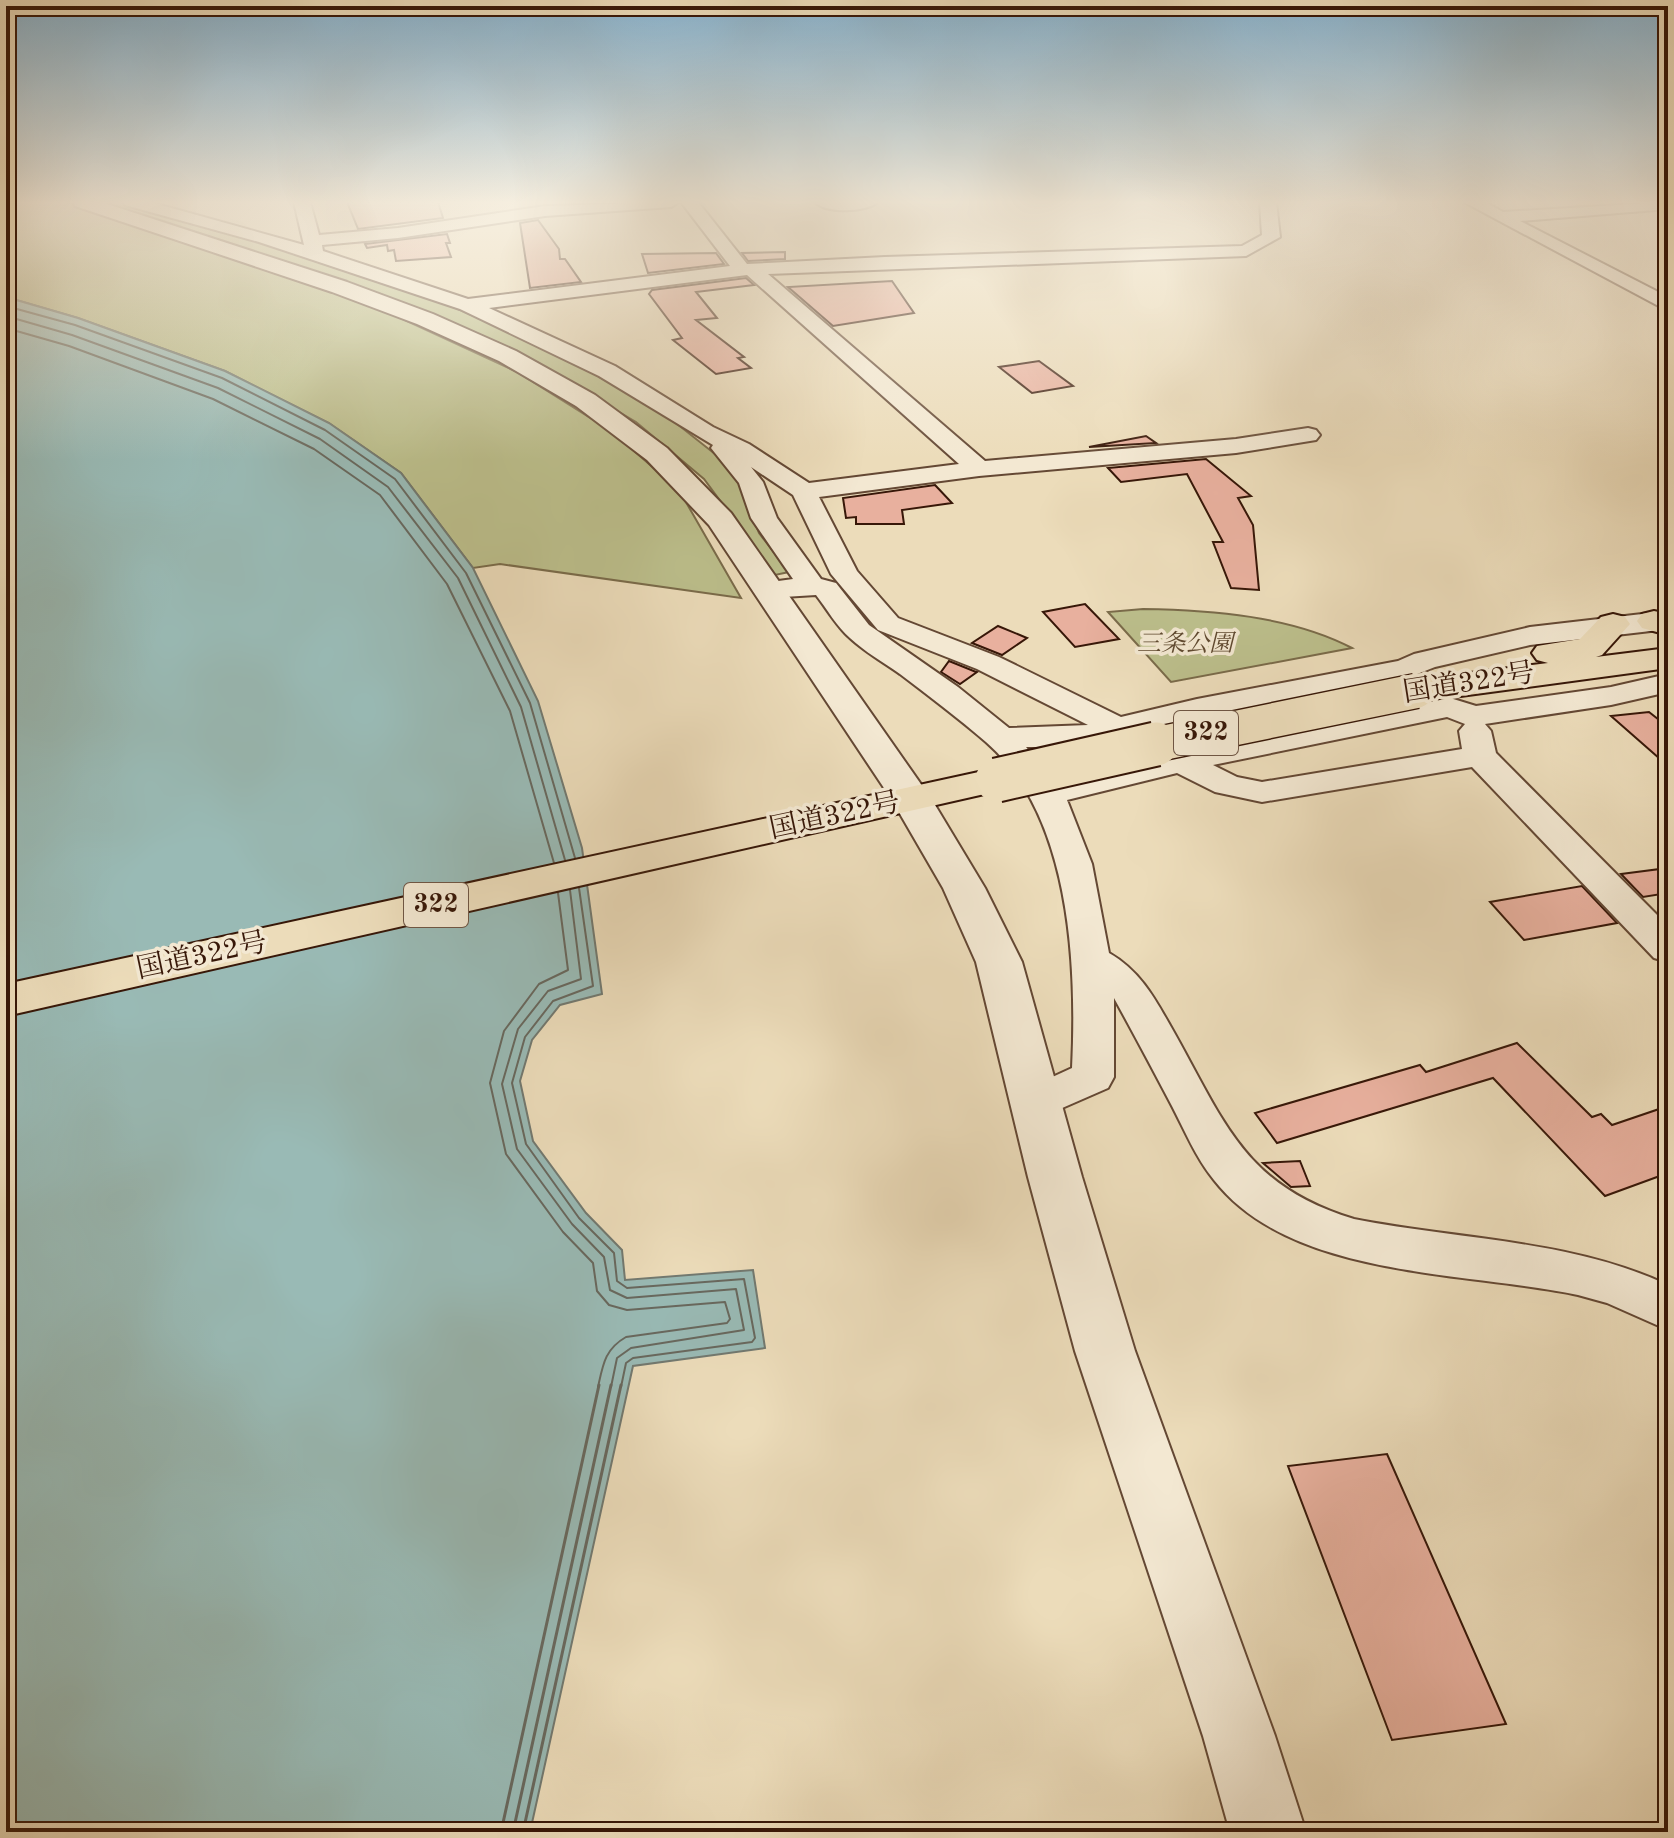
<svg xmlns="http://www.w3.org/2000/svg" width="1674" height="1838" viewBox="0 0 1674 1838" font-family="'Old Standard TT','Noto Serif JP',serif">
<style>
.green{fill:#bcbf8c;stroke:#7a6b4a;stroke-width:2}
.water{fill:#99bab5;stroke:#727970;stroke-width:2}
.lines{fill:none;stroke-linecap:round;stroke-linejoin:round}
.shore-far1{stroke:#68685e;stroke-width:2}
.shore{stroke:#68685e;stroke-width:3}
.building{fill:#e8b09e;stroke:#371708;stroke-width:2}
.minor-casing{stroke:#644834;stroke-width:4}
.tertiary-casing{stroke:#644834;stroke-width:4}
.trunk-casing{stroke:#371708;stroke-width:4}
.minor{fill:#f3e8d2;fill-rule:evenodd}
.tertiary{fill:#f3e8d2;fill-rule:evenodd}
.trunk{fill:#ecdcba;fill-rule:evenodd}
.trunk-bridge-far1-casing{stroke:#371708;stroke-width:37;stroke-linecap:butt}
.trunk-bridge-casing{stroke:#371708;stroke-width:47;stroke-linecap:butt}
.trunk-bridge-far1{stroke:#ecdcba;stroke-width:34}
.trunk-bridge{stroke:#ecdcba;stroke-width:43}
.labels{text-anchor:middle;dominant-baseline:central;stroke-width:7;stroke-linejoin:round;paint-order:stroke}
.far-park-label{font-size:24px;font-style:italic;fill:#5f4930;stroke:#f3e8d2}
.shield{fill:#f3e8d2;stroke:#6f5645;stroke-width:2}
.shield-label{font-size:26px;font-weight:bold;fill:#371708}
.street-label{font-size:28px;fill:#371708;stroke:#f3e8d2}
</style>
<rect width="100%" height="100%" fill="#ecdcba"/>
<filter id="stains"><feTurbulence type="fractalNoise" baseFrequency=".0025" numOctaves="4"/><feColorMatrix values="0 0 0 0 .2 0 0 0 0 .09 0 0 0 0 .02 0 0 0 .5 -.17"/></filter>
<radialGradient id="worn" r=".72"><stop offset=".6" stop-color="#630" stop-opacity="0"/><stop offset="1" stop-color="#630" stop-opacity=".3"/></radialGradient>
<g class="green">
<polygon points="6,202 67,202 357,298 517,372 611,431 679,490 741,598 500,564 473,568 401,473 329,423 225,371 78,318 6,297"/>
<polygon points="94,202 121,202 243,234 408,287 559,354 667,416 734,469 759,533 789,572 775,575 704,479 636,422 536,363 379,294"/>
<path d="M1143,609c68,1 148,7 209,39l-181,34 -63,-70z"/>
</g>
<polygon class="water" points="6,297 78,318 225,371 329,423 401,473 473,568 538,701 582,848 602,994 560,1005 532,1040 520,1081 533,1141 586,1213 622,1250 625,1280 753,1270 765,1348 633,1366 530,1832 6,1832"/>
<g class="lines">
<g class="shore-far1">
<polyline points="6,306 75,325 222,378 325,430 395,479 466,573 530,703 575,858"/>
<polyline points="6,316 72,335 218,388 320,439 388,487 458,578 521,707 565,860"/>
<polyline points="6,328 69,346 213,399 314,449 380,495 447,584 510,711 554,863"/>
<polyline points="579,888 593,986 553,1001 525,1037 512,1083 526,1144 579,1218 614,1253 617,1281 627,1288 744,1279 755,1338 752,1342 633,1358 626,1363 621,1387"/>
<polyline points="570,890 581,979 548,991 518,1029 502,1084 517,1149 572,1224 604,1257 610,1290 627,1298 736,1289 744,1330 631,1348 617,1358 611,1387"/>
<path d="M558,893l10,77 -29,14 -35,47 -14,52 16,71 57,78 30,31 4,28 12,14 18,5 98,-8 5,17 -3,4 -101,14c-21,12 -23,27 -28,50"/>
</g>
<g class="shore">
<polyline points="501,1832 599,1385"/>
<polyline points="513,1832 611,1385"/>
<polyline points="523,1832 621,1385"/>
</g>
</g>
<g class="building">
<polygon points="347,202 438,202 443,218 358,229"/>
<polygon points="538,220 559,249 560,259 565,259 581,282 530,288 520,223"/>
<polygon points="447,234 450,243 446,243 451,257 396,261 394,250 388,251 387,245 367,248 365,244"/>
<polygon points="785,252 785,259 748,261 742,253"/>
<polygon points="716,253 724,264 648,273 642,254"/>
<polygon points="746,278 754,285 696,292 717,318 696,320 744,357 738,358 751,368 716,374 673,340 682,338 649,294 652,290"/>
<polygon points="892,281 914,313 833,326 788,287"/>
<polygon points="1039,361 1073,386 1032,393 999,367"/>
<polygon points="1146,436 1156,443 1089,447"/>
<polygon points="1206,459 1251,496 1238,498 1253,525 1259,590 1231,588 1213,542 1223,542 1187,474 1121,482 1108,468"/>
<polygon points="935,485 952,503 902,510 904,524 856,524 856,517 846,518 843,498"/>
<polygon points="1085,604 1119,639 1075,647 1043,612"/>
<polygon points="998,626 1027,638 1002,655 972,643"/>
<polygon points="949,661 976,672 977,672 960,684 941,672"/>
<polygon points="1649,712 1668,727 1668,766 1611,716"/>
<polygon points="1668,868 1668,893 1643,897 1621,874"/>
<polygon points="1582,886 1617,923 1524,940 1490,902"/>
<polygon points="1517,1043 1592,1117 1601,1114 1612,1125 1668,1106 1668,1173 1605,1196 1493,1078 1277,1143 1255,1113 1420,1065 1426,1072"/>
<polygon points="1300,1161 1310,1186 1291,1187 1263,1163"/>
<polygon points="1387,1454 1506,1724 1392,1740 1288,1466"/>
</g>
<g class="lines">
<defs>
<g id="minor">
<path d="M123,202h27l154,43 -10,-43h16l9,33 79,-7 147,-22 134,-4 -8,5 -126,9 -147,22 -76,7 1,6 145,48 262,-33 -49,-64h17l49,62 138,-7 357,-11 20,-11 -2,-33h16l4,35 -34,19 -478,18 217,187 251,-22 72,-11 8,2 4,5 -4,5 -80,13 -257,23 -160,21 38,74 41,47 101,39 122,60 76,-18 201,-38 16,-7 116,-27 138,-16v18l-138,16 -95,22 -28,11 -261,52 39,21 265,-53 26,8 135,-19 57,-13v18l-57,13 -126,19 6,7 5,22 172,173v36l-14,-4 -182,-191 -210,35 -47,-10 -38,-19 -110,27 25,64 17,89c31,18 45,44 62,74 53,93 71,158 183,192 105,21 215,20 314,66v45l-61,-27 -29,-8c-112,-24 -287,-16 -364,-115 -18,-22 -29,-49 -42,-74 -19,-36 -38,-72 -58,-108v79l-6,11 -71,31 -15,-4 -7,-12 7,-12 50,-23c5,-104 -1,-252 -86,-326 -28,-24 -57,-46 -86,-68 -17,-12 -35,-22 -50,-36 -13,-11 -23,-29 -34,-43l-49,3 -10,-2 -4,-6 4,-6 36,-5 -42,-61 -12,-35 -28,-35 2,-3 -114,-69 -139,-67 -201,-67 -134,-37zM747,275l212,189 -150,19 -60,-39 -36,-17 -98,-61 -126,-58zM751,467l42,28 38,79 47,56 99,39 111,56 -79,3 -51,-41 -89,-62 -33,-42 -15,-4 -44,-61 -14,-36zM1447,717l18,7 -6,7 3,18 -200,33 -25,-5 -24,-12zM1112,738l39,21 -95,24 -30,-36h51z"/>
<path d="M815,202h63c-12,10 -51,12 -63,0z"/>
<polygon points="1464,202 1485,202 1503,212 1668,202 1668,209 1520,221 1668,297 1668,311"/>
</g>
<polygon id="tertiary" points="73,202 101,202 347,282 433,314 516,351 595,395 667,448 731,513 932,800 985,888 1022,962 1082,1177 1135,1351 1275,1736 1306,1832 1230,1832 1203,1736 1075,1351 1028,1177 976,962 943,888 892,800 709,525 647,460 576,406 499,361 417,324 332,292 75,206"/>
<g id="trunk">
<polygon points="1654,611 1668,614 1668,635 1642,628 1637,621 1642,614"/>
<polygon points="1613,614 1625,617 1630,624 1602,655 1596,657 1668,648 1668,668 1416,702 1403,699 1398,691 1403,683 1416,680 1548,663 1537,660 1532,653 1537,646 1580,639 1601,617"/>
<polygon points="997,768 1011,772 1017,780 1011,788 6,1016 6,984"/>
</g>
</defs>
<use href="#minor" class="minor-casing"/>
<use href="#tertiary" class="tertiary-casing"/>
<use href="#trunk" class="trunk-casing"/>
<use href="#minor" class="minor"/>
<use href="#tertiary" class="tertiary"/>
<use href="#trunk" class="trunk"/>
<defs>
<polyline id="trunk-bridge-far1" points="1148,746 1416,691"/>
<polyline id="trunk-bridge" points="997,780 1156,744"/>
</defs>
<use href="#trunk-bridge-far1" class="trunk-bridge-far1-casing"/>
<use href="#trunk-bridge" class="trunk-bridge-casing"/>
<use href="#trunk-bridge-far1" class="trunk-bridge-far1"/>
<use href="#trunk-bridge" class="trunk-bridge"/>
</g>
<linearGradient id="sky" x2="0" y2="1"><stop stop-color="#88b6d4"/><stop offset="0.44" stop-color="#f6efe0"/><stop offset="1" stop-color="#f6efe0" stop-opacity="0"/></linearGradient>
<rect width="1674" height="460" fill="url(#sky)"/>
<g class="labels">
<g class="far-park-label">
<text x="1185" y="645">三条公園</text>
</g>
<g class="shield">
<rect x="1174" y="711" width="64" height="44" rx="6"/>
<rect x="404" y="883" width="64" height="44" rx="6"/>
</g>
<g class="shield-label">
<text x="1206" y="733">322</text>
<text x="436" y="905">322</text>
</g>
<g class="street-label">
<text transform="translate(1469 684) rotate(-9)">国道322号</text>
<text transform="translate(835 817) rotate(-12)">国道322号</text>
<text transform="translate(202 957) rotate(-12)">国道322号</text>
</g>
</g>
<rect width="1674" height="1838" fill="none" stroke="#ecdcba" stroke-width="32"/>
<rect x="8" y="8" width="1658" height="1822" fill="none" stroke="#371708" stroke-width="4"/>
<rect x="16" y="16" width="1642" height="1806" fill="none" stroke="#371708" stroke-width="2"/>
<rect width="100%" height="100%" filter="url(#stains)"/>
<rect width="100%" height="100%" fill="url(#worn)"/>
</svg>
